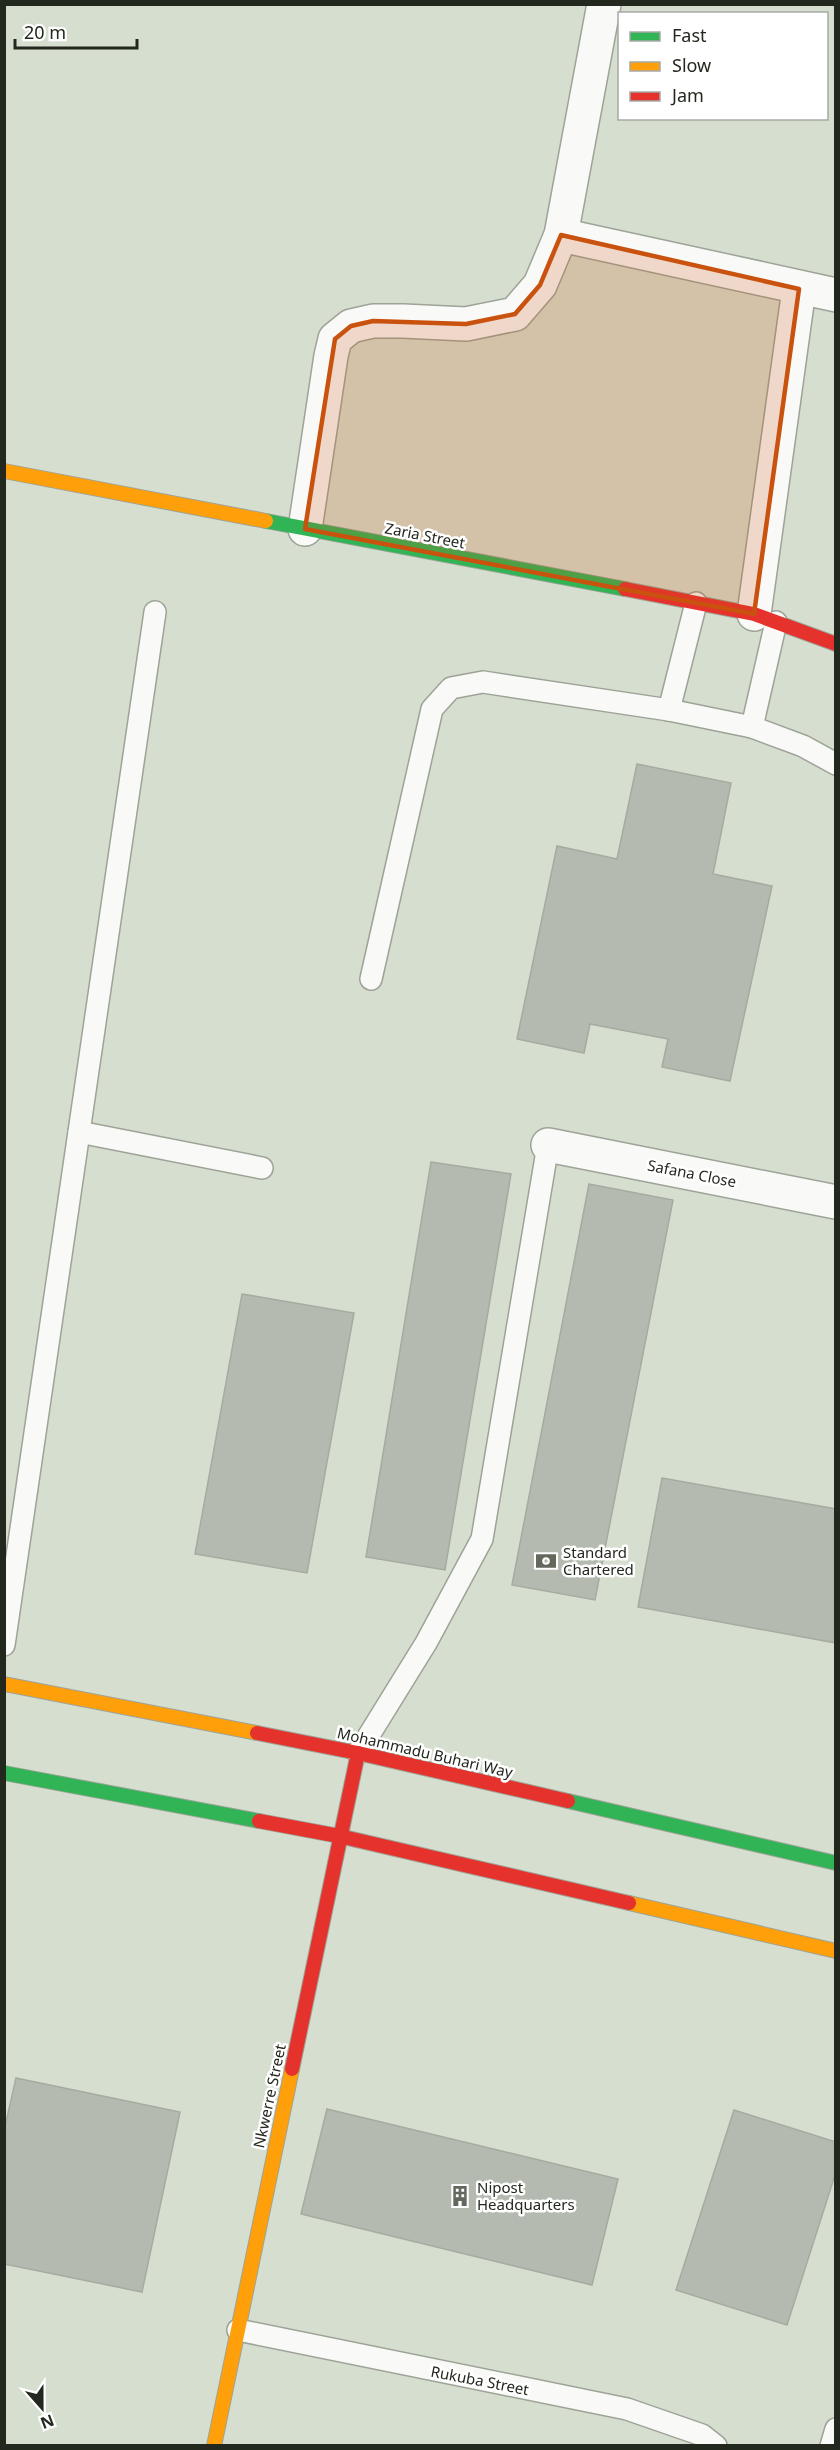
<svg xmlns="http://www.w3.org/2000/svg" width="840" height="2450" viewBox="0 0 840 2450" font-family="'Noto Sans',sans-serif">
<style>
.building{fill:#b4baaf;stroke:#a5aba0;stroke-width:1.5}
.lines{fill:none;stroke-linecap:round;stroke-linejoin:round}
.lane-casing{stroke:#9da397;stroke-width:24}
.street-casing{stroke:#9da397;stroke-width:36}
.fast-casing{stroke:#9da397;stroke-width:16}
.slow-casing{stroke:#9da397;stroke-width:16}
.jam-casing{stroke:#9da397;stroke-width:16}
.lane{stroke:#f9faf8;stroke-width:21}
.street{stroke:#f9faf8;stroke-width:33}
.fast{stroke:#30b455;stroke-width:14}
.slow{stroke:#ff9f0a;stroke-width:14}
.jam{stroke:#e5322d;stroke-width:14}
.marked{fill:#ca520f;fill-opacity:0.2;stroke:#ca520f;stroke-width:4.5;stroke-linejoin:round}
.labels{text-anchor:middle;dominant-baseline:central;stroke-width:5;stroke-linejoin:round;paint-order:stroke}
.street-label{font-size:15px;fill:#23281e;stroke:#fff}
.poi-label{font-size:15px;fill:#23281e;stroke:#fff;text-anchor:start}
</style>
<rect width="100%" height="100%" fill="#d6decf"/>
<g class="building">
<polygon points="637,764 731,783 713,874 772,886 730,1081 662,1067 668,1039 590,1024 584,1053 517,1039 557,846 617,859"/>
<polygon points="431,1162 511,1174 445,1570 366,1557"/>
<polygon points="589,1184 673,1200 595,1600 512,1585"/>
<polygon points="242,1294 354,1313 307,1573 195,1554"/>
<polygon points="662,1478 836,1509 836,1643 638,1607"/>
<polygon points="16,2078 180,2112 142,2292 4,2264 4,2131"/>
<polygon points="327,2109 618,2179 592,2285 301,2214"/>
<polygon points="734,2110 836,2142 836,2172 787,2325 676,2290"/>
</g>
<g class="lines">
<defs>
<g id="lane">
<polyline points="669,710 696,603"/>
<polyline points="752,727 776,622"/>
<polyline points="371,979 432,709 451,688 483,682 669,710 752,727 803,746 836,764"/>
<polyline points="79,1132 262,1168"/>
<polyline points="4,1645 155,612"/>
<polyline points="358,1753 426,1643 482,1539 548,1145"/>
<polyline points="238,2330 627,2409 702,2435 716,2446"/>
<polyline points="831,2446 836,2429"/>
</g>
<g id="street">
<polyline points="561,235 836,295"/>
<polyline points="305,529 331,356 335,339 351,326 373,321 403,321 466,324 515,314 540,285 561,235 604,4"/>
<polyline points="754,614 799,289"/>
<polyline points="548,1145 836,1202"/>
</g>
<g id="fast">
<polyline points="266,521 625,589"/>
<polyline points="4,1773 259,1821"/>
<polyline points="568,1801 836,1863"/>
</g>
<g id="slow">
<polyline points="4,471 266,521"/>
<polyline points="4,1684 257,1733"/>
<polyline points="629,1903 836,1951"/>
<polyline points="214,2446 292,2069"/>
</g>
<g id="jam">
<polyline points="625,589 754,614 836,644"/>
<polyline points="257,1733 358,1753 568,1801"/>
<polyline points="259,1821 339,1836 629,1903"/>
<polyline points="292,2069 358,1753"/>
</g>
</defs>
<use href="#lane" class="lane-casing"/>
<use href="#street" class="street-casing"/>
<use href="#fast" class="fast-casing"/>
<use href="#slow" class="slow-casing"/>
<use href="#jam" class="jam-casing"/>
<use href="#lane" class="lane"/>
<use href="#street" class="street"/>
<use href="#fast" class="fast"/>
<use href="#slow" class="slow"/>
<use href="#jam" class="jam"/>
</g>
<path class="marked" d="M561,235l238,54 -45,325 -449,-85 30,-190 16,-13 22,-5 93,3 49,-10 25,-29z"/>
<defs>
<symbol id="bank-bare" viewBox="-9 -9 18 18"><path d="M-6-4H6V4H-6ZM0-2.3a2.3 2.3 0 1 0 0 4.6a2.3 2.3 0 1 0 0-4.6Z" fill="#62685c" stroke="#fff" stroke-width="2.5" paint-order="stroke"/></symbol>
<symbol id="building-bare" viewBox="-9 -9 18 18"><path d="M-4-6H4V6H1V3H-1V6H-4ZM-2.5-4.3h1.7v1.8h-1.7ZM.8-4.3h1.7v1.8H.8ZM-2.5-1h1.7V.8h-1.7ZM.8-1h1.7V.8H.8Z" fill="#62685c" stroke="#fff" stroke-width="2.5" paint-order="stroke"/></symbol>
</defs>
<g fill-rule="evenodd">
<use href="#bank-bare" x="531" y="1546" width="30" height="30"/>
<use href="#building-bare" x="445" y="2181" width="30" height="30"/>
</g>
<g class="labels">
<g class="street-label">
<text transform="translate(425 535) rotate(11)">Zaria Street</text>
<text transform="translate(692 1173) rotate(11)">Safana Close</text>
<text transform="translate(425 1752) rotate(13)">Mohammadu Buhari Way</text>
<text transform="translate(269 2096) rotate(-78)">Nkwerre Street</text>
<text transform="translate(480 2380) rotate(11)">Rukuba Street</text>
</g>
<g class="poi-label">
<text x="563" y="1552">Standard<tspan x="563" dy="17">Chartered</tspan></text>
<text x="477" y="2187">Nipost<tspan x="477" dy="17">Headquarters</tspan></text>
</g>
</g>
<rect width="840" height="2450" fill="none" stroke="#23281e" stroke-width="12"/>
<rect x="618" y="12" width="210" height="108" fill="#ffffff" stroke="#a7a9a5" stroke-width="1.5"/>
<rect x="630" y="32" width="30" height="9" fill="#30b455" stroke="#a7a9a5" stroke-width="1.5"/>
<text x="672" y="42" font-size="18" fill="#23281e">Fast</text>
<rect x="630" y="62" width="30" height="9" fill="#ff9f0a" stroke="#a7a9a5" stroke-width="1.5"/>
<text x="672" y="72" font-size="18" fill="#23281e">Slow</text>
<rect x="630" y="92" width="30" height="9" fill="#e5322d" stroke="#a7a9a5" stroke-width="1.5"/>
<text x="672" y="102" font-size="18" fill="#23281e">Jam</text>
<g transform="translate(42 2408) rotate(159)" stroke="#ffffff" stroke-width="4.5" paint-order="stroke">
<path d="M0-4.5L10 22L0 15L-10 22Z" fill="#23281e"/>
<text y="-9" font-size="16" font-weight="bold" text-anchor="middle" fill="#23281e">N</text>
</g>
<path d="M15 39v9h122v-9" fill="none" stroke="#23281e" stroke-width="3"/>
<text x="24" y="39" font-size="18" fill="#23281e" stroke="#ffffff" stroke-width="4.5" paint-order="stroke">20 m</text>
</svg>
